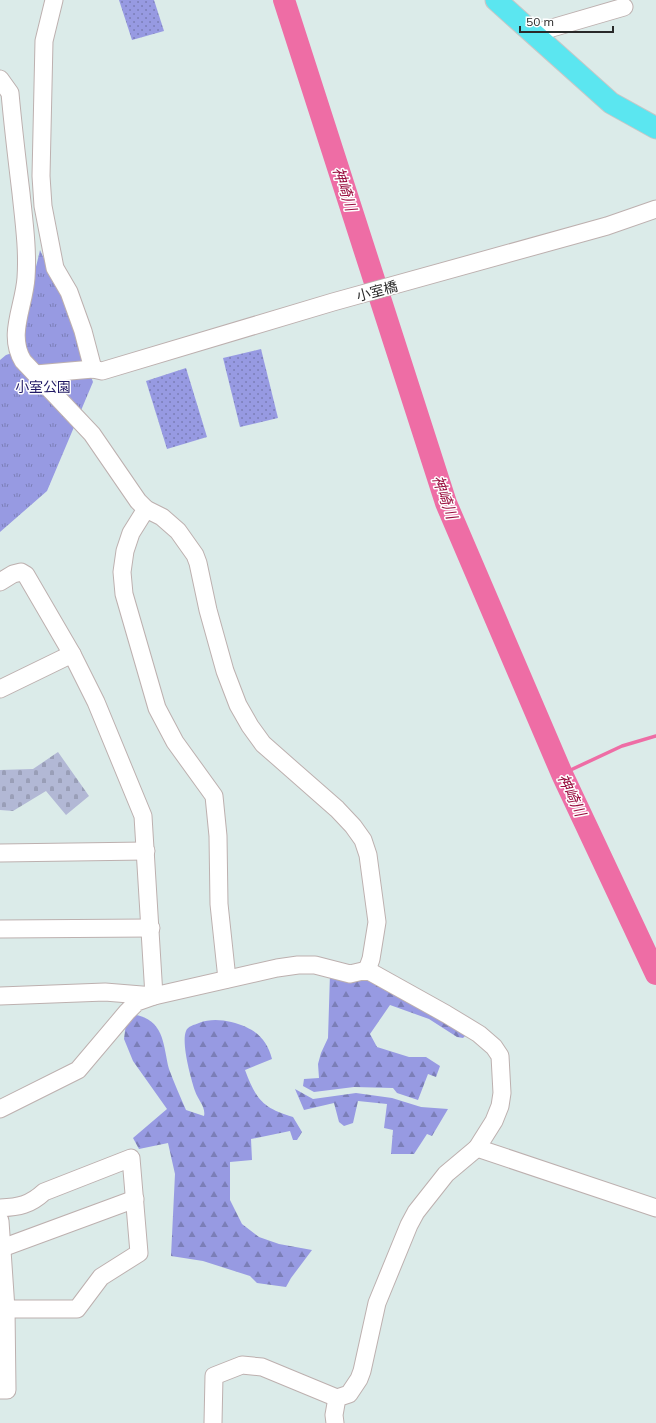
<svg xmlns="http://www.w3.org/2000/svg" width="656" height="1423" viewBox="0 0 656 1423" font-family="Mulish,'Noto Sans JP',sans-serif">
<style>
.grass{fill:url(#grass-dots)}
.forest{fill:url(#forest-firs)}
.cemetery{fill:url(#cemetery-stones)}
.park{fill:url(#park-tufts)}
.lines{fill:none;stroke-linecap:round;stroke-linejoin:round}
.stream{stroke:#ee6da5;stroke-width:3.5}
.river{stroke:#ee6da5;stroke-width:22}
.minor-casing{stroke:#bdb0af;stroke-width:19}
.major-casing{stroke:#c7c7c7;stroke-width:23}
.minor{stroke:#fff;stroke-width:17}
.major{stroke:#5be6f0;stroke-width:21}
.labels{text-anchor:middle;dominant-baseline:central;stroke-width:3;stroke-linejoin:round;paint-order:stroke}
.street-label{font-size:14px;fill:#292929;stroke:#fff}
.park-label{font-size:14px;fill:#211a65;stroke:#fff}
.water-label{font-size:15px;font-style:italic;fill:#990e3f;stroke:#fff}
</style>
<defs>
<pattern id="grass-dots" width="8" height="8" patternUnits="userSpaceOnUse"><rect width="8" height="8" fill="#979ae2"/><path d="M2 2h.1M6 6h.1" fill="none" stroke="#7b7eb7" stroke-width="1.8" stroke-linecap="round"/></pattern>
<pattern id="forest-firs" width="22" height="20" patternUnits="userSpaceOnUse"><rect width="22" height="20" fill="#979ae2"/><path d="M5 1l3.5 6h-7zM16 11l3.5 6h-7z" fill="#7b7eb7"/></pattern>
<pattern id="cemetery-stones" width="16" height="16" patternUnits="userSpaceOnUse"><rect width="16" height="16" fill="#b2b8d5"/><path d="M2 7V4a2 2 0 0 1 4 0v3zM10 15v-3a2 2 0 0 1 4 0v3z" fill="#999eb7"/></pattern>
<pattern id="park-tufts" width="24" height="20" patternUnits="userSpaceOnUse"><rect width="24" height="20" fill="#979ae2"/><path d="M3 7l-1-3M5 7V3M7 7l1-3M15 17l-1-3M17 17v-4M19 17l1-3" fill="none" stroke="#7b7eb7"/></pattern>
</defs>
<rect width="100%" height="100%" fill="#dbebe9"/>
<g class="grass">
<polygon points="119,0 154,0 164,31 132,40"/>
<polygon points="261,349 278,418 240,427 223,358"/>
<polygon points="186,368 207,437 167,449 146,381"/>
</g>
<g class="forest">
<polygon points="330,974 365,978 467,1034 463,1038 457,1037 429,1019 390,1005 370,1034 377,1047 409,1057 426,1057 440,1066 436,1077 428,1074 418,1100 397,1093 393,1088 354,1087 314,1092 303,1086 304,1079 319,1078 318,1064 321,1053 328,1038"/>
<path d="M136,1015c29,6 27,31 33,54 5,14 11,27 17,41l18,6c2,-9 -6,-16 -9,-25 -4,-12 -14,-48 -9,-60 2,-5 8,-6 13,-8 15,-6 33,-2 47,4 15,7 22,17 26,32l-27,11c11,29 17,38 48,47l9,15 -5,8h-4l-3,-9 -39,8 1,21 -22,2v38l12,24 17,13 20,7 33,6 -21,28 -5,9 -29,-4 -7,-7 -47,-15 -32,-5 4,-82 -7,-31 -29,6 -6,-11 34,-29 -34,-48 -9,-22 2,-16z"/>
<polygon points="295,1089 313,1099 356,1093 392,1098 421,1107 448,1109 432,1136 427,1134 414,1154 391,1154 393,1130 384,1128 387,1104 358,1101 353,1123 344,1126 339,1122 334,1103 304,1110"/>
</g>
<polygon class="cemetery" points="58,752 89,796 66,815 46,791 13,811 0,810 0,770 33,769"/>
<path class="park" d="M40,250l23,50 30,82 -46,109 -47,41v-172l6,-5 18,-6c-5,-27 10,-71 16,-99z"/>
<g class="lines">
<polyline class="stream" points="562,774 622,746 656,736"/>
<polyline class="river" points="284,0 446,503 562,774 656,974"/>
<defs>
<g id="minor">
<polyline points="54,0 44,41 41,176 43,206 55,268 69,292 83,331 93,369"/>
<polyline points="545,30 624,7"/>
<path d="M0,79l10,14c3,33 7,67 11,100 3,29 7,57 5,85 -2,29 -19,57 -3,83l69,73 46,67 8,8 16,8 16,14 17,24 3,8 10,47 17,61 13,34 12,21 13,18 74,65 16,17 10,14 5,15 9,67 -6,37 -4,11"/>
<polyline points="36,374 93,369 102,371 333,302 607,226 656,209"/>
<polyline points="146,509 131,533 125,551 122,572 124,594 157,708 175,742 214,796 218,836 219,904 227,979"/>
<polyline points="0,582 13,574 21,572 26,575 72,654 96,702 143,816 154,996 105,992 0,996"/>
<polyline points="0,689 72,654"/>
<polyline points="0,853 146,851"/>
<polyline points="0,929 151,928"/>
<polyline points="0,1109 78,1070 127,1012 137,1002 154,996 277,968 298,965 315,965 350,974 367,970 446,1014 479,1034 494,1047 500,1056 502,1093 500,1106 494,1121 477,1148 446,1174 416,1212 409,1225 377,1303 362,1371 359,1379 349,1394 337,1398 334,1415 335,1423"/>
<polyline points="477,1148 656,1208"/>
<path d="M0,1208c19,-1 30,-3 44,-16l87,-34 8,95 -38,24 -24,32h-71"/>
<polyline points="0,1221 6,1309 7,1390 0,1390"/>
<polyline points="2,1248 135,1199"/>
<polyline points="213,1423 214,1376 242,1365 262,1367 337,1398"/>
</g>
<polyline id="major" points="496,0 611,103 656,128"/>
</defs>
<use href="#minor" class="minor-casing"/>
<use href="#major" class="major-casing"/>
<use href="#minor" class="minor"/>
<use href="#major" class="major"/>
</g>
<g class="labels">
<g class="street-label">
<text transform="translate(377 291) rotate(-15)">小室橋</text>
</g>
<g class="park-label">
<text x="43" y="387">小室公園</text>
</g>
<g class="water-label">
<text transform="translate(345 189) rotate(72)">神崎川</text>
<text transform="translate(445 497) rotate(70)">神崎川</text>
<text transform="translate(572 795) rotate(65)">神崎川</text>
</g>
</g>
<path d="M520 26v6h93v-6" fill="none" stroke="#292929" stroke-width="2"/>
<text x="526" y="26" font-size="12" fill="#292929" stroke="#ffffff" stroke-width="3" paint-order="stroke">50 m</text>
</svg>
